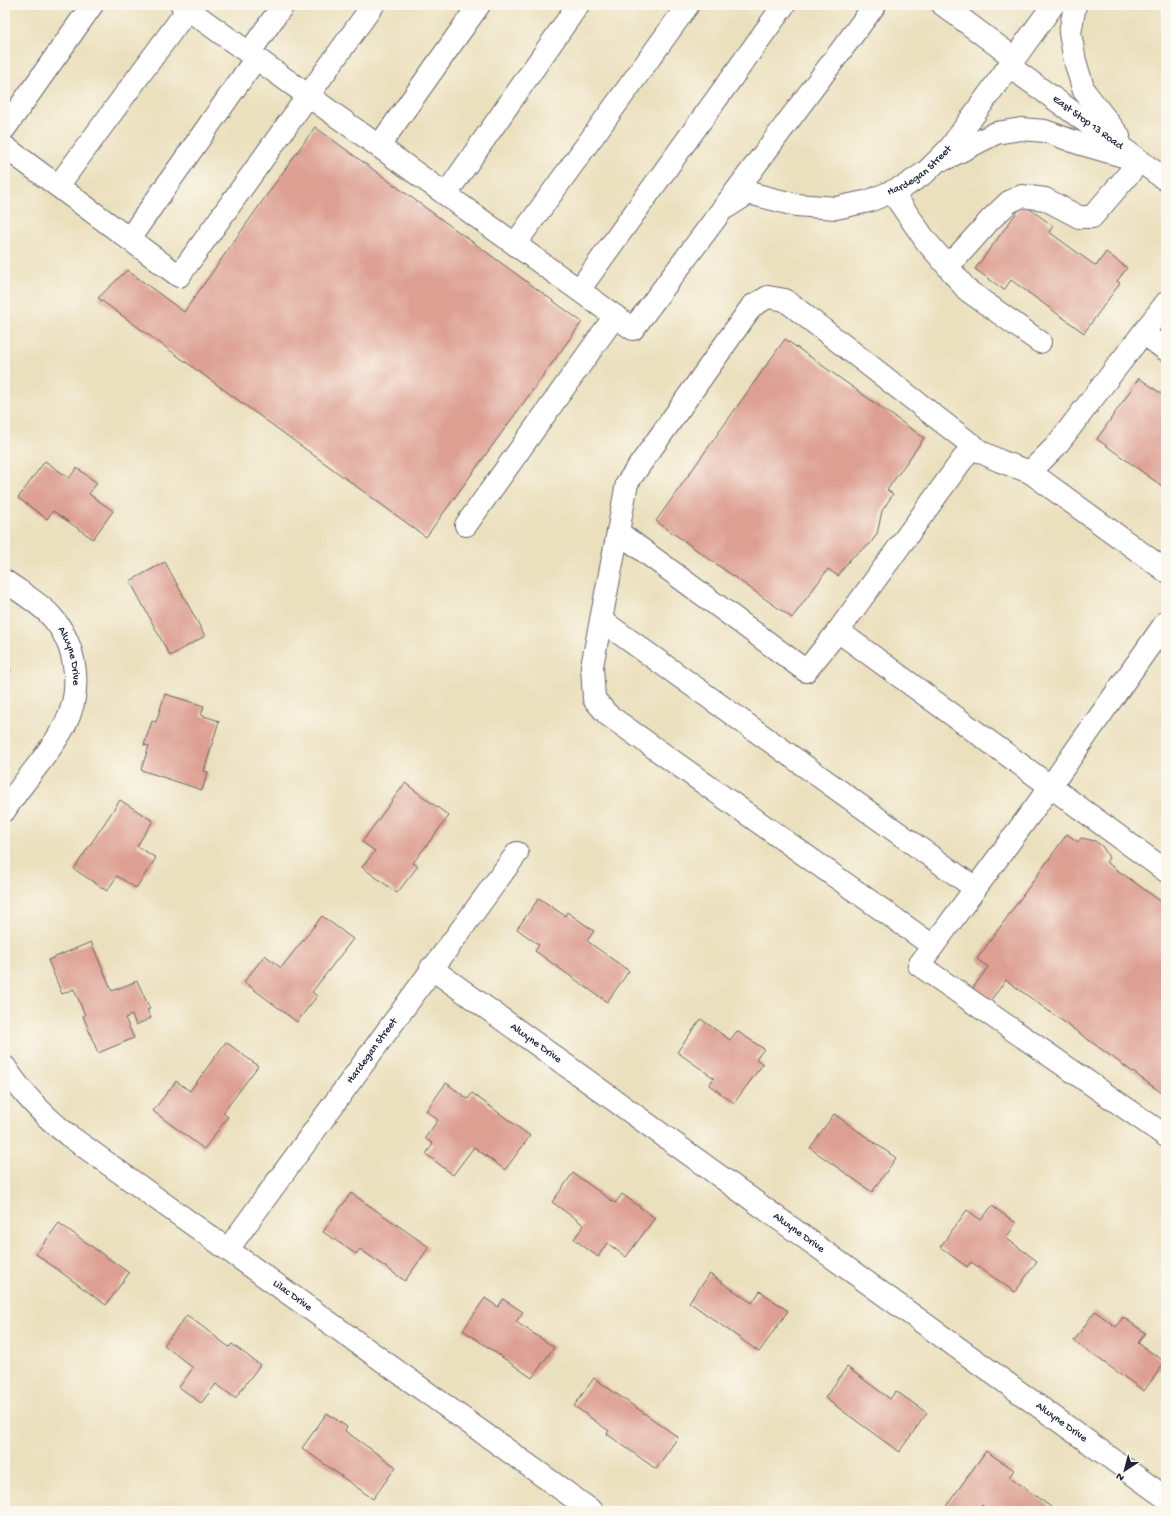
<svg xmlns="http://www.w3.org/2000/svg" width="1171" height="1516" viewBox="0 0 1171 1516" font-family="'Gochi Hand',sans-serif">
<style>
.building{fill:#dd9f92}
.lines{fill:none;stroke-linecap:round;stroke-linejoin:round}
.minor-casing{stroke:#686469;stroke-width:24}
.minor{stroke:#fff;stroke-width:22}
.labels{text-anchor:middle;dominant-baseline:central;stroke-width:3;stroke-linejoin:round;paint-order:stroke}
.street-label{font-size:11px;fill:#22223b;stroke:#fbf7ec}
</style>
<rect width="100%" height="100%" fill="#fbf7ec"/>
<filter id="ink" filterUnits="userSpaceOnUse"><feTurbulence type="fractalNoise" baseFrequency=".025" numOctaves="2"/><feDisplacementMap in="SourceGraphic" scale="8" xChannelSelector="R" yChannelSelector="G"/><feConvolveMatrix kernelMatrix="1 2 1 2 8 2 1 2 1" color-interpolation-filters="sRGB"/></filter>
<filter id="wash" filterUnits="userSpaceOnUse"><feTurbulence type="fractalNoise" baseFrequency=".012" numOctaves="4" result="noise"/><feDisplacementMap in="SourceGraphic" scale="16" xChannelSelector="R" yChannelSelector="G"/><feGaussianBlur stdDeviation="0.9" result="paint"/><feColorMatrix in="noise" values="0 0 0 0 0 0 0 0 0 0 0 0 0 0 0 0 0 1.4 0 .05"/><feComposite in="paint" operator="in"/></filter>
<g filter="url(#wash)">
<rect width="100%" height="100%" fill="#ebe0be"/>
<g id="blocks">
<g class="building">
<polygon points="315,127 582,322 426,537 98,298 127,270 184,312"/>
<polygon points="1023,204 1053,226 1049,232 1096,266 1106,252 1127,268 1117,281 1120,283 1084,333 1011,280 1004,290 975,269"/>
<polygon points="785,339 924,438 887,490 893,494 882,511 877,534 870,544 851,558 838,576 828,569 792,618 656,521"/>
<polygon points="1139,378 1166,397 1166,489 1097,439"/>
<polygon points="45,461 69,478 77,468 97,483 89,494 113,511 93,539 53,511 47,519 18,498"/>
<polygon points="165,562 205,636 170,656 130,581"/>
<polygon points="5,665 11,670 5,678"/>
<polygon points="165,694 204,706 201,715 219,721 204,771 208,772 202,790 141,770 149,746 144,745 152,721 156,722"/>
<polygon points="405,783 449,816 413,863 418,866 397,893 362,867 375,851 362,842"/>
<polygon points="120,800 153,821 137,846 156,858 136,888 117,876 107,891 74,869"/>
<polygon points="1067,834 1078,842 1081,838 1095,841 1102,846 1107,854 1109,858 1106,862 1166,905 1166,1096 1006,980 987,1005 970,992 988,967 977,959"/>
<polygon points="539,898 565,916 567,912 594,931 587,941 629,971 607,1002 535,951 539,945 517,929"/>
<polygon points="322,916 353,939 312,992 317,996 297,1022 244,982 265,955 281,968"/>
<polygon points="91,942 112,991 137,981 150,1009 147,1010 151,1018 136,1025 132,1015 125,1018 134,1038 98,1053 83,1016 85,1015 74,989 62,994 48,960"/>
<polygon points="701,1019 730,1040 737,1031 764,1049 756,1059 763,1064 734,1103 709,1085 714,1078 677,1052"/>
<polygon points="226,1042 258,1066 223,1113 228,1117 204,1149 153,1111 176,1081 190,1091"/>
<polygon points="446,1083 468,1099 472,1093 530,1136 505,1170 474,1147 453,1175 426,1154 433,1144 425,1138 438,1120 426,1111"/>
<polygon points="834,1114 896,1158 872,1192 810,1148"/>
<polygon points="573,1173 615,1203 622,1194 655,1218 626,1257 607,1243 598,1257 574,1239 584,1225 552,1202"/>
<polygon points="351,1193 429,1247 405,1281 360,1249 356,1254 323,1232"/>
<polygon points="992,1206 1016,1223 1006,1238 1037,1261 1015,1292 971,1262 967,1267 940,1247 967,1210 981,1220"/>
<polygon points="59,1223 129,1273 106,1305 36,1254"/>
<polygon points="710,1274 752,1303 760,1291 788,1311 759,1352 689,1302"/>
<polygon points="485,1298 498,1307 503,1299 523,1312 516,1322 554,1347 532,1378 463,1330"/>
<polygon points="1095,1311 1116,1327 1123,1317 1145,1333 1138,1343 1165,1362 1144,1391 1074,1341"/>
<polygon points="187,1315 229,1347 232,1344 260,1365 235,1398 216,1384 201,1403 179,1387 193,1368 164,1345"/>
<polygon points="847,1367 890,1399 896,1391 927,1413 899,1452 825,1398"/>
<polygon points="594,1378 678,1437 656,1469 607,1434 609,1431 574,1406"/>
<polygon points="327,1413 347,1427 345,1431 396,1467 373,1499 302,1448"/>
<polygon points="986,1451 1014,1470 1009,1477 1051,1507 1048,1511 989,1511 982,1505 978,1511 950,1511 945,1508"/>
</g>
</g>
</g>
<g filter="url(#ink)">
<use href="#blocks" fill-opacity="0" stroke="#686469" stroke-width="1"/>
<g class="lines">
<defs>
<g id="minor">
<polyline points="182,5 633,329 875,5"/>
<polyline points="943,5 1014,58"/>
<polyline points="1075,5 1070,33 1075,61 1084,91 1119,136"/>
<polyline points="249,53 283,5"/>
<path id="s1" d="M1009,66l157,114"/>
<polyline points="5,128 92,5"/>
<polyline points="379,146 479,5"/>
<polyline points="5,147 179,276 373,5"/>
<polyline points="945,159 996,133 1021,129 1045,131 1078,143 1140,161"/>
<polyline points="58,186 188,9"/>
<polyline points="892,192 926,241 944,262 957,257 991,219 1009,202 1022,196 1045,199 1079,217 1092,217 1140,161"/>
<polyline points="446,194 578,5"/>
<path id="s2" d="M727,207l22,-14 47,12 40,3 33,-7 36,-15 21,-14 24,-24 103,-143"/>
<polyline points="129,239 256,58"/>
<polyline points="515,244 688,5"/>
<polyline points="944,262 967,290 1040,342"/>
<polyline points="579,290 784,5"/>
<polyline points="1166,303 1056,446 1030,472 1000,461 981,452 785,300 768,297 752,306 627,483 618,532 806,671 838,631 1166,871"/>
<polyline points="1143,333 1166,350"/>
<polyline points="1030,472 1166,571"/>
<polyline points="466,525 615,316"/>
<polyline points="618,532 592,666 594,699 608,715 933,946"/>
<path id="s3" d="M5,581c15,11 33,21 46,35 26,29 32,74 14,109 -16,30 -42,56 -60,85"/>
<polyline points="601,620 975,888"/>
<polyline points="1166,622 1050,787 919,965 1166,1136"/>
<polyline points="838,631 973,445"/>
<path id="s4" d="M431,968l735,530"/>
<path id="s5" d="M5,1067c17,26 39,49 63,68l524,376"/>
<path id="s6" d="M228,1249l289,-396"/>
</g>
</defs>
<use href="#minor" class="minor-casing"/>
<use href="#minor" class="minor"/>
</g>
</g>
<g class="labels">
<g class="street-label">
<text stroke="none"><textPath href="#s1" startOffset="97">East Stop 13 Road</textPath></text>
<text stroke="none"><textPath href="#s2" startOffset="208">Hardegan Street</textPath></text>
<text stroke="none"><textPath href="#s3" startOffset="103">Alwyne Drive</textPath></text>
<text stroke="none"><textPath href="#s4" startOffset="129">Alwyne Drive</textPath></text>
<text stroke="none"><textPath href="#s6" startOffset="245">Hardegan Street</textPath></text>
<text stroke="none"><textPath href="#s4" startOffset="453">Alwyne Drive</textPath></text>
<text stroke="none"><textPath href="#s5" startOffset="369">Lilac Drive</textPath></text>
<text stroke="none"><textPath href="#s4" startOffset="777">Alwyne Drive</textPath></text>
</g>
</g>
<rect width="1171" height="1516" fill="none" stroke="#fbf7ec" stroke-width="20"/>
<g transform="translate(1125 1470) rotate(216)" stroke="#fbf7ec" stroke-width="3" paint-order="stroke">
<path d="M0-3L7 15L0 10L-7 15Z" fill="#22223b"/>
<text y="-6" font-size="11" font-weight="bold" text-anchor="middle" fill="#22223b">N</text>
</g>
</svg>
